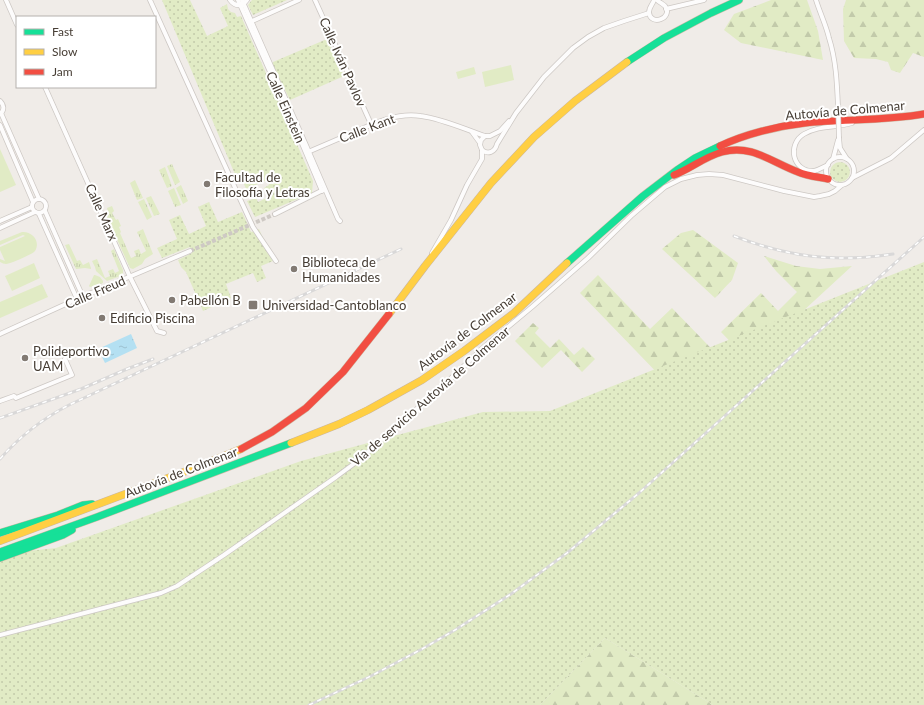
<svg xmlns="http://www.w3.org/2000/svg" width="924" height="705" viewBox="0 0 924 705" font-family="Lato,sans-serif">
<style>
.grass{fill:url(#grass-tufts)}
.forest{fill:url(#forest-firs)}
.park{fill:url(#park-dots)}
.pitch{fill:#e1ebc5}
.water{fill:url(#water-ripples)}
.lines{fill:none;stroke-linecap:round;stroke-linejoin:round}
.street-tunnel{stroke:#cec9c4;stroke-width:4;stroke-dasharray:4 2;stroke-linecap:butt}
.street-casing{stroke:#cdc8c4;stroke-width:5.5}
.fast-casing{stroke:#cab6a1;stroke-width:8}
.slow-casing{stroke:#cab6a1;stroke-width:8}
.jam-casing{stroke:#cab6a1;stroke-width:8}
.street{stroke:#fdfcfc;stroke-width:4}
.fast{stroke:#16e098;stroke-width:7}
.slow{stroke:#ffcf43;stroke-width:7}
.jam{stroke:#f24e42;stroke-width:7}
.rail-casing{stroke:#d9d8d8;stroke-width:3}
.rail{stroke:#fff;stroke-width:1.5;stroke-dasharray:4.5;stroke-linecap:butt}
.street-bridge-casing{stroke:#cdc8c4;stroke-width:5.5;stroke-linecap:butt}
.street-bridge{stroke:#fdfcfc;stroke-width:4}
.poi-dot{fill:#827a73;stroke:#fff;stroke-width:1.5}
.labels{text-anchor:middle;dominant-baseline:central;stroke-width:4;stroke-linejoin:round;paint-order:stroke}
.street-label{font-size:13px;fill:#463d34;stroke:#fff}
.poi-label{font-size:13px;fill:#463d34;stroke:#fff;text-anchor:start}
</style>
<defs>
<pattern id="grass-tufts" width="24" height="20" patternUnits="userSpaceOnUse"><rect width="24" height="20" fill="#e1ebc5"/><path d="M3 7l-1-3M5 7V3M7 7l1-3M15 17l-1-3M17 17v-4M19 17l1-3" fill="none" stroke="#c2caaa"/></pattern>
<pattern id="forest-firs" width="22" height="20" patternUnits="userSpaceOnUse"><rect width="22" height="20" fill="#e1ebc5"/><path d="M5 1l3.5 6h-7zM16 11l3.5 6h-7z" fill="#c2caaa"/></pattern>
<pattern id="park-dots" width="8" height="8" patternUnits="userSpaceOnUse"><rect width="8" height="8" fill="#e1ebc5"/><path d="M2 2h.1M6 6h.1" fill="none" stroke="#c2caaa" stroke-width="1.8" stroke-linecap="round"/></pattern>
<pattern id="water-ripples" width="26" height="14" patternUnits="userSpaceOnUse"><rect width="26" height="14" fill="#b4e0f2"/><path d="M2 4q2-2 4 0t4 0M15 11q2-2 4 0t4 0" fill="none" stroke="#9cc1d0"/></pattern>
</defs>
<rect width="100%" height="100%" fill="#f0ece8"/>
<g class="grass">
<polygon points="172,164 180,182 175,185 167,166"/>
<polygon points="165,167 172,186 167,188 159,170"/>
<polygon points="135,180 143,198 137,200 130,183"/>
<polygon points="181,185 188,201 183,204 176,188"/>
<polygon points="174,188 181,205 175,207 168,191"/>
<polygon points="151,196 160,214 154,216 146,198"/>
<polygon points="144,199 152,217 147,220 138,202"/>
<polygon points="112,206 114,211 112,213 116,220 118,219 121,226 119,227 121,232 120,233 131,258 136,256 134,251 139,249 141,254 146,251 137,232 143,229 153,254 145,259 142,264 133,269 130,268 105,213 108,212 107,208"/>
<polygon points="69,244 77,261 80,260 83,265 89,262 91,268 91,269 85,268 76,269 65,245"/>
<polygon points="114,249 123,270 123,275 107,281 96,271 95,267 92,261 97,259 105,278 110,276 108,271 113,269 115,273 119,271 111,251"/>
<polygon points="94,275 95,275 100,277 103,281 103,283 90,287 89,286"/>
</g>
<g class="forest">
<polygon points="771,0 807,0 818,31 823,60 741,43 724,30 734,14"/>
<polygon points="846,0 924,0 924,57 913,53 900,73 891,70 888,62 876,59 854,58 844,41 843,9"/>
<polygon points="693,230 738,263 732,280 715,298 662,249 681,233"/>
<polygon points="764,256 796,266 820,269 852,266 789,324 745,357 721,332 761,293 778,311 797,292 776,271"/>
<polygon points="598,275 650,329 672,308 733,371 665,381 580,293"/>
<polygon points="533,323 539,328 535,333 550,348 559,339 574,355 583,347 595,359 582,372 561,350 542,368 515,341"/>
<polygon points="605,638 713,705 540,705"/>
</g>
<g class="park">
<polygon points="162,0 190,0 207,36 228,26 220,8 227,4 228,9 231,12 235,13 237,17 241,16 313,181 312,193 255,217 247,201 256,198 258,202 273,195 271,190 266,192 264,188 269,185 267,180 251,187 253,191 248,193 243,182 239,184"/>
<polygon points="252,0 287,0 253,15 248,5"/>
<polygon points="327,39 344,76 290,100 272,64 273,62"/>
<circle cx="840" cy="172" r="10"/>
<polygon points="209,202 218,222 242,212 251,232 259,229 273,261 261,266 266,278 257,282 253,273 226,284 231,298 203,311 186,272 181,267 178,260 192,253 190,247 162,258 157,248 177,239 169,220 180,215 189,234 206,226 198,207"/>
<polygon points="924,262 924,705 713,705 605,638 540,705 0,705 0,554 56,548 301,461 483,412 550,411"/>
</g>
<g class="pitch">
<polygon points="511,65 514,80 485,87 482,72"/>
<polygon points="474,67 476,74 458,79 456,72"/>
<polygon points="0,149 16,185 0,192"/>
<path d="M22,232c10,-1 19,9 13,19 -2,3 -25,13 -29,13 -2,0 -4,-1 -6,-2v-3l5,2 -5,-11v-3l25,-11 -2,-1 -23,10v-4z"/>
<polygon points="34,263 40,278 12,291 5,276"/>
<polygon points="42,284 48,297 0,318 0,302"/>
</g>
<polygon class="water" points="131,334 137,348 105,363 98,349"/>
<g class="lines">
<polyline class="street-tunnel" points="190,251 275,214"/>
<defs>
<g id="street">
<polyline points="6,0 17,25"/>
<polyline points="150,0 236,190 253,227 276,261"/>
<path d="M230,0c5,7 12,7 17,0"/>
<polyline points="238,0 303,146 322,191"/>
<polyline points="242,0 306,145 338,219 340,221"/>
<polyline points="315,0 371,124"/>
<path d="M654,0c-1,4 -5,7 -5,12 1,15 25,6 16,-6 -2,-2 -6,-4 -8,-6"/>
<path d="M816,0c4,13 10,25 13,38 7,22 8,45 9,68"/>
<polyline points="666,9 704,0"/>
<polyline points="250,22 299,0"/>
<polyline points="45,87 130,277 157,331 164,333"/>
<path d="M0,101c4,4 5,9 0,13"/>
<polyline points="1,113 39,199"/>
<polyline points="0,125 33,202"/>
<polyline points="472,132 480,143"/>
<polyline points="839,138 840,148 847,159"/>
<path d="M482,150c6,5 13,2 15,-6l19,-31 28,-36 29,-29 15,-11 16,-9 20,-7 25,-8"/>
<path d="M308,152c14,-6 28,-12 42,-18 22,-10 46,-22 71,-18 22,3 43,13 64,20"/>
<circle cx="840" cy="171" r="14"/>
<polyline points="833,159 838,140"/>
<path d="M828,165c-5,2 -9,5 -14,6 -22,1 -27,-27 -10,-37 15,-9 32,-6 48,-11"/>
<polyline points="852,178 891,158 924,130"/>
<circle cx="39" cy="206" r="7"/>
<polyline points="45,211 83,297"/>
<polyline points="39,214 77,299"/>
<polyline points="275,214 323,190"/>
<polyline points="0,221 32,207"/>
<polyline points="0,228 35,212"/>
<polyline points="432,253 451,220 467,185 482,159 482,150 480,145 481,140 485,136 490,136 500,131 509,121"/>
<polyline points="0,334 77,299 190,251"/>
<polyline points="0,401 14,396 16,398 72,375 65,359"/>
<polyline points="0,635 161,593 177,586 224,555 336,477 359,460 446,383 485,346 532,307 588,258 631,216 665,187 681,179 697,175 709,174 723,175 784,191 814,197 820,196 829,194 835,191 842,185"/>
</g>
<g id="fast">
<polyline points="627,62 664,38 711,13 739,0"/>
<polyline points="567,263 643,196 677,170 695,158 720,146"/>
<polyline points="0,533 58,515 83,505 92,504"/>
<polyline points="0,552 97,517 291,443"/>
<polyline points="0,558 63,535 72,530"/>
</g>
<g id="slow">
<polyline points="389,314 425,266 491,183 534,137 575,101 627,62"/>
<polyline points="291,443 339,424 368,410 422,380 464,351 514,313 567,263"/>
<polyline points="0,541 197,467 241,449"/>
</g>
<g id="jam">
<path d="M720,146c25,-12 58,-20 85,-23 40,-4 80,-2 119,-9"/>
<path d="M674,175c16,-6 30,-18 48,-23 30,-8 49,10 76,20 9,4 20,5 30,7"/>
<polyline points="241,449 272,432 306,408 343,372 389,314"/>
</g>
</defs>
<use href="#street" class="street-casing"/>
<use href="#fast" class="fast-casing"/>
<use href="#slow" class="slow-casing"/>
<use href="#jam" class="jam-casing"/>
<use href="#street" class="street"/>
<use href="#fast" class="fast"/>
<use href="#slow" class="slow"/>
<use href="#jam" class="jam"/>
<defs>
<g id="rail">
<path d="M734,236c54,21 101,27 159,18"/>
<polyline points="0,418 81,389 127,369 153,359"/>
<path d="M0,459c20,-23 42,-40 69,-54l332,-156"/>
<polyline points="309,705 371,676 422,649 455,630 511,594 567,553 639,493 924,237"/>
</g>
</defs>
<use href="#rail" class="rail-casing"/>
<use href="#rail" class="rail"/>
<defs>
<polyline id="street-bridge" points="838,106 839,138"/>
</defs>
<use href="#street-bridge" class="street-bridge-casing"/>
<use href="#street-bridge" class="street-bridge"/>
</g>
<g class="poi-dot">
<circle cx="207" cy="184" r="4"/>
<circle cx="294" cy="269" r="4"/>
<circle cx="172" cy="300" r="4"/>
<rect x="248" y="300" width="10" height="10" rx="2"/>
<circle cx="102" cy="318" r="4"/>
<circle cx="25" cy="358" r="4"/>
</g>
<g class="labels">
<g class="street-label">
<text transform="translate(343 62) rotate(66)">Calle Iván Pavlov</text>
<text transform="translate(286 107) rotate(66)">Calle Einstein</text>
<text transform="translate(845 110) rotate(-5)">Autovía de Colmenar</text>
<text transform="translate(367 128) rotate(-21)">Calle Kant</text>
<text transform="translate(102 212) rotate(66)">Calle Marx</text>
<text transform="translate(95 292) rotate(-23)">Calle Freud</text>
<text transform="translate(467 331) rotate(-37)">Autovía de Colmenar</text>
<text transform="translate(430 396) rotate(-41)">Vía de servicio Autovía de Colmenar</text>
<text transform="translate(181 472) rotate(-21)">Autovía de Colmenar</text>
</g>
<g class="poi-label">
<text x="215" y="177">Facultad de<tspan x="215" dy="15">Filosofía y Letras</tspan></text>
<text x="302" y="262">Biblioteca de<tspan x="302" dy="15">Humanidades</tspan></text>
<text x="180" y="300">Pabellón B</text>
<text x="262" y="305">Universidad-Cantoblanco</text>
<text x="110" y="318">Edificio Piscina</text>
<text x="33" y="351">Polideportivo<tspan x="33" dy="15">UAM</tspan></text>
</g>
</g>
<rect x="16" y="16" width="140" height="72" fill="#ffffff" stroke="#b5b1ae"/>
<rect x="24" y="29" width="20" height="6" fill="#16e098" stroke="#b5b1ae"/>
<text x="52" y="36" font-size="12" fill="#463d34">Fast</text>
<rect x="24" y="49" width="20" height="6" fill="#ffcf43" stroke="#b5b1ae"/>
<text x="52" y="56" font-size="12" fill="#463d34">Slow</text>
<rect x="24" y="69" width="20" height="6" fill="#f24e42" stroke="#b5b1ae"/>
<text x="52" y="76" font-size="12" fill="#463d34">Jam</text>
</svg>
